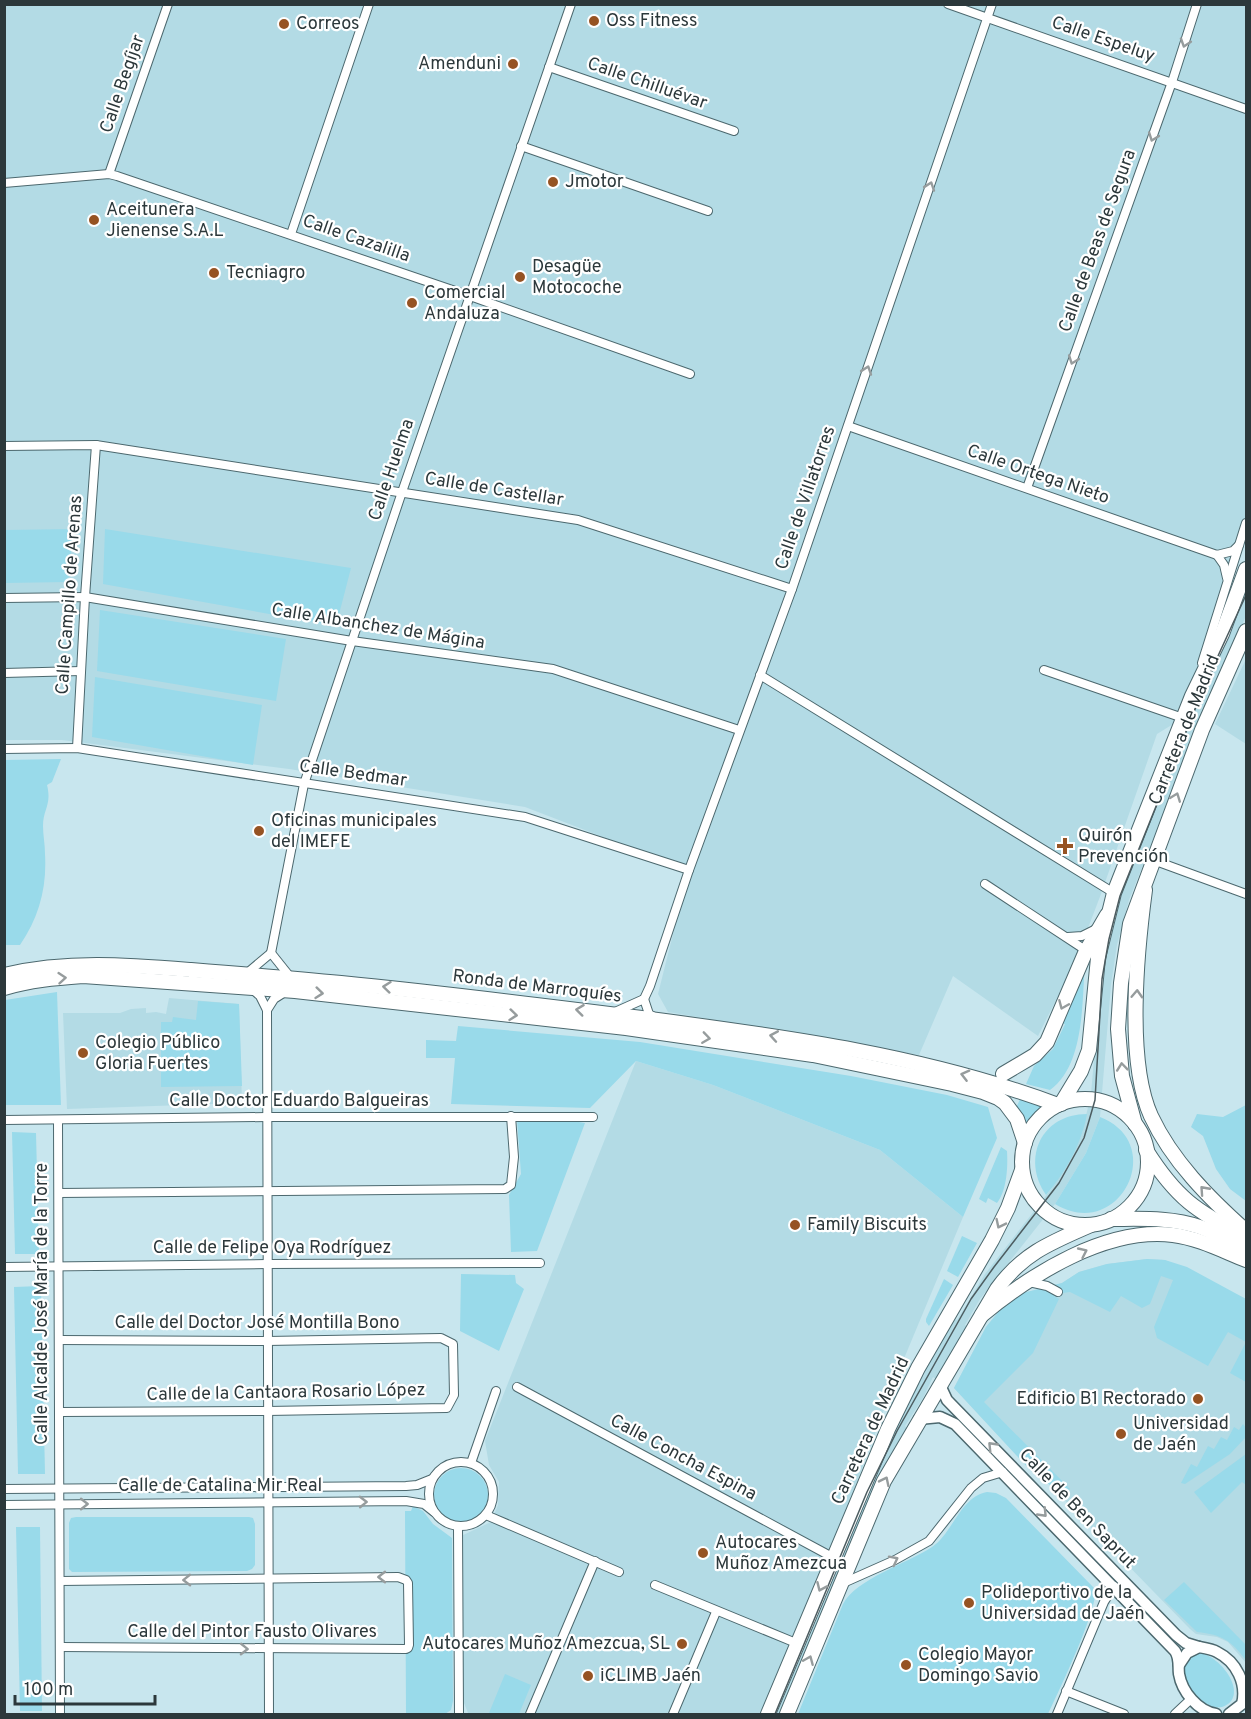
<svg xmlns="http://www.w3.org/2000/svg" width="1251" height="1719" viewBox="0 0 1251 1719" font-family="Overpass,sans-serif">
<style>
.built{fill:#b3dbe5}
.green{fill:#99daea}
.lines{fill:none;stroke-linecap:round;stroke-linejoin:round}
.minor-casing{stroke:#4c686e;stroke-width:10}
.tertiary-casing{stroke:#4c686e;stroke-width:13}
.primary-casing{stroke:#4c686e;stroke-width:16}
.trunk-casing{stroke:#4c686e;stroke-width:16}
.minor{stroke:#fff;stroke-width:8}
.tertiary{stroke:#fff;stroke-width:10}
.primary{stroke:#fff;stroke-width:14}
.trunk{stroke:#fff;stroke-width:14}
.tram{stroke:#4c5c60;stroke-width:1.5}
.oneway{stroke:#969c9d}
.poi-dot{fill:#965323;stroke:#fff;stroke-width:2}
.labels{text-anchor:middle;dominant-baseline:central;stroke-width:4.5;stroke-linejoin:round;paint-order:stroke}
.poi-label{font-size:18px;fill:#2c383b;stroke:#fff;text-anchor:start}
.street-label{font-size:18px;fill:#2c383b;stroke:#fff}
</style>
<rect width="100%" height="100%" fill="#c8e6ee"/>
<g class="built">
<polygon points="4,5 1246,5 1246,540 1183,718 1157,734 1101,894 1075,962 1038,1036 953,976 919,1055 668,1012 658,994 689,870 525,807 289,769 62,740 5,740"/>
<polygon points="1246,589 1246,616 1222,668 1129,900 1117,945 1111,985 1100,1117 1086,1153 1055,1204 980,1299 965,1325 968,1327 938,1380 933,1377 923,1398 905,1426 909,1430 781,1714 771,1714 888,1437 924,1375 935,1349 953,1319 957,1320 985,1274 1052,1188 1073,1154 1082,1133 1091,1094 1102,967 1109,925 1159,786"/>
<polygon points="1246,659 1246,744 1215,724"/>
<polygon points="169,998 239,1004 242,1103 67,1109 63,1013 120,1013 131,1009 146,1008 146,1013 156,1012 166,1014"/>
<polygon points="636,1061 713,1085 880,1150 963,1217 893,1385 817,1590 762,1714 471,1714 468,1713 462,1698 461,1536 491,1522 498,1505 499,1482 489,1465 485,1441"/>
<polygon points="1147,1259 1165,1260 1246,1299 1246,1663 1228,1642 1217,1637 1196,1634 1190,1629 1039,1474 1031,1471 954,1388 986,1327 1000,1310 1023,1293 1062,1283 1079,1272 1107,1264"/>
</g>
<g class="green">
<polygon points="73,529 68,582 5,583 5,530"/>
<polygon points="105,529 351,568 336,626 103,584"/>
<polygon points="100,610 286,639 276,701 97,671"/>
<polygon points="95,677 262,705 253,765 92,737"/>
<path d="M61,759l-9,23 -5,3c5,20 -4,24 -4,41 0,9 2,18 2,28 2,34 -6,63 -25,91h-15v-185z"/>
<path d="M1085,962c-3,38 0,103 -35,128l-24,-6 8,-18 19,-17 12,-25 -4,-1z"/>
<polygon points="57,992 61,1105 5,1105 5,1000"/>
<polygon points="198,1001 239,1004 242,1086 161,1087 161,1022 172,1022 173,1017 196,1020"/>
<polygon points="458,1026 640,1042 851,1076 947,1095 988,1107 997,1138 963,1217 880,1150 713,1085 636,1061 590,1108 451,1104 455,1058 426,1058 426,1040 456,1041"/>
<polygon points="1021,1097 1044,1104 1025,1126 1016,1108"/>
<polygon points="1246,1105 1246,1201 1230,1189 1216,1169 1203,1136 1191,1127 1197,1114 1223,1117"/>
<path d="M1087,1114c-5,29 -22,59 -41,81 -25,-36 -5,-81 41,-81z"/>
<path d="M1100,1117c69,27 19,126 -45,87l31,-51z"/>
<polygon points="517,1120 566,1120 585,1123 537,1251 511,1252 509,1195 521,1174"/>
<polygon points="12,1132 36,1133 39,1254 15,1254"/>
<path d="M1001,1147l6,4c1,16 0,39 -10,52l-9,-5 -2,5 -7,-4z"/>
<polygon points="962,1236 977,1243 958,1277 947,1271"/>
<polygon points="1147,1259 1165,1260 1187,1267 1246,1299 1246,1382 1230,1373 1246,1342 1228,1332 1208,1366 1157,1338 1154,1327 1173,1280 1161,1276 1150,1304 1142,1308 1121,1296 1110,1312 1070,1292 1055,1294 1054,1296 1059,1299 1033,1353 984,1402 1070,1489 1062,1497 1039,1474 1031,1471 954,1388 986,1327 1000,1310 1023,1293 1062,1283 1079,1272 1107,1264"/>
<polygon points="461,1274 515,1275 516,1283 524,1289 499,1351 460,1331"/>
<polygon points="944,1279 953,1285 929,1326 926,1322 926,1319"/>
<polygon points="41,1286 45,1474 18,1474 14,1287"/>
<polygon points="1243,1424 1246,1428 1246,1437 1230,1454 1185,1484 1181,1483 1191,1464 1197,1467 1208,1446 1214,1449 1221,1437 1227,1440 1234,1427 1239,1430"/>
<polygon points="1246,1454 1246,1485 1242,1482 1211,1513 1194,1492"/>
<circle cx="461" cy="1495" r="27"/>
<path d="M987,1492l9,1 10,5 89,91c4,18 -37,104 -47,125h-250l45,-110c13,-25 65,-41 89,-57 21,-14 28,-50 55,-55z"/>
<polygon points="413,1506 423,1511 433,1524 452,1538 453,1701 451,1710 445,1714 406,1714 405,1511 411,1511"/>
<polygon points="76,1517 249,1517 253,1518 255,1524 255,1565 252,1569 247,1571 72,1572 69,1569 69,1523 71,1518"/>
<polygon points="16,1527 40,1527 42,1711 20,1711"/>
<path d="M1184,1582l62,63v15c-16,-20 -23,-25 -49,-28l-33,-32z"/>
<path d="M1199,1653c22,2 52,44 23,54 -23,6 -60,-46 -23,-54z"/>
<polygon points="505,1674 531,1685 519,1714 493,1714 489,1713"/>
</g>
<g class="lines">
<defs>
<g id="minor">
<polyline points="948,4 1246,109"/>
<polyline points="549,67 734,131"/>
<polyline points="521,146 708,211"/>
<polyline points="109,174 168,4"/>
<polyline points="4,183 109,174 117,176 470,296 690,374"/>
<polyline points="291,234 369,4"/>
<polyline points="848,426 1217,555 1233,551 1239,545"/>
<polyline points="4,446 96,445 578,520 792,589"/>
<polyline points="1027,488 1172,82 1197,4"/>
<polyline points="1217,555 1224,565 1227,578"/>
<polyline points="4,598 85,597 352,641 553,669 739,730"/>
<polyline points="1202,663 1246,523"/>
<polyline points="1044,670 1183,718"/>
<polyline points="4,673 81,671"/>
<polyline points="760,675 1114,893"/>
<polyline points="77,748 85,597 96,445"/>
<polyline points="4,749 77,748 525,817 689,870"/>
<polyline points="1153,860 1246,894"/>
<polyline points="985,884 1090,953"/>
<polyline points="1068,937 1082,936 1096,929"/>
<polyline points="271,953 304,784 402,492 571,4"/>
<polyline points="271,953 291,978"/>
<polyline points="246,974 271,953"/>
<polyline points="251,988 260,996 267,1010 269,1714"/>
<polyline points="644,999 649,1014 656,1018"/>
<polyline points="267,1010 274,999 285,992"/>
<polyline points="615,1012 644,999 650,986 689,870 792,589 992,4"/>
<polyline points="4,1120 266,1117 593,1117"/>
<polyline points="58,1120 60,1714"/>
<polyline points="59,1193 505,1189 511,1185 514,1157 511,1116"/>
<polyline points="4,1267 267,1264 540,1263"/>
<polyline points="1029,1282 1047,1286 1058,1292"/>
<polyline points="59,1340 267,1341 441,1338 453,1344 454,1395 447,1408 267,1411 59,1412"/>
<polyline points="517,1387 834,1558"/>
<circle cx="461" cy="1494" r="32"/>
<polyline points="471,1463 496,1391"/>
<polyline points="4,1489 406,1486 417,1485 432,1479"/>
<polyline points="4,1505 406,1501 424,1504 434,1512"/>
<polyline points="486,1515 619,1572"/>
<polyline points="458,1527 459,1714"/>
<polyline points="60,1581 398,1577 406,1580 408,1583 409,1645 408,1648 406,1649 60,1647"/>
<polyline points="841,1584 895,1560 929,1541 971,1488 983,1478 1003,1472"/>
<polyline points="655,1585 796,1643"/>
<polyline points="1066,1691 1124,1714"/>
<polyline points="530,1714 595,1561"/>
<polyline points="673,1714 716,1612"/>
<polyline points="1057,1714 1104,1602 1114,1586"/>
<polyline points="1175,1714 1191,1699"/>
</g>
<g id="tertiary">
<polyline points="940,1385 947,1400 1176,1635 1186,1643 1199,1647"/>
<path d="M919,1419l21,-2 15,7 220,227c5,7 3,15 4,23 3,18 19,37 37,40"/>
<path d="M1179,1665l8,-12 12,-6c6,1 13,2 18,5 20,10 30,32 25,52l-13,10"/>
</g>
<g id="primary">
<path d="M1145,890c-8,60 -19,171 6,226 21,45 58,82 95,115"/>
<path d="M4,975c63,-15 124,-10 187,-5 50,4 100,8 150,13 103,10 206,23 309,36 137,18 277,37 408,86"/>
<path d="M4,988c26,-8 52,-10 79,-12l212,15 331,37 187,27 139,29 31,8 15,6 7,5 12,16 8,24"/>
<polyline points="1003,1074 1035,1055 1047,1042 1086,951 1107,915"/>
<path d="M1146,1150c30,48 51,62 100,87"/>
<path d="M1111,1219c30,0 60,-2 89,8 16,6 31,15 46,23"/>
<path d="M982,1315c50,-41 124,-88 191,-80 25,3 50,16 73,25"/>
</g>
<g id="trunk">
<circle cx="1085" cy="1162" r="63"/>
<polyline points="1061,1104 1081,1071 1089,1050 1098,958 1114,893 1192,696 1222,634 1246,569"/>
<polyline points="1135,1124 1122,1076 1118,1029 1121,983 1130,924 1202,730 1246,631"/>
<polyline points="768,1714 888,1429 918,1368 992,1240 1008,1208 1022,1170"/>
<path d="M787,1714l97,-233 113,-192c26,-36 55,-47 94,-64"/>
</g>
</defs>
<use href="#minor" class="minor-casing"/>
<use href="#tertiary" class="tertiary-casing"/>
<use href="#primary" class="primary-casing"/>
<use href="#trunk" class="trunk-casing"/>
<use href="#minor" class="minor"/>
<use href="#tertiary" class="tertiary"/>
<use href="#primary" class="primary"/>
<use href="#trunk" class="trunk"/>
<polyline class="tram" points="775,1714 867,1492 897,1431 971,1299 994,1267 1059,1183 1084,1138 1095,1100 1102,979 1109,939 1120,896 1206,682 1246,595"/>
</g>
<defs><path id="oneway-chevron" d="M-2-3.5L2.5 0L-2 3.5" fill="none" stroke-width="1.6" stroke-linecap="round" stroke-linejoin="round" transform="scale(1.5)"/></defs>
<g class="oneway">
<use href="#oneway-chevron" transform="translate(1185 43) rotate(108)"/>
<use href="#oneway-chevron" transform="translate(1153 137) rotate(110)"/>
<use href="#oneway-chevron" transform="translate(930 186) rotate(-71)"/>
<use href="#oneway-chevron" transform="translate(1073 360) rotate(110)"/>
<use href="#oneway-chevron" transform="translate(867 370) rotate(-71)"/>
<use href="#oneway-chevron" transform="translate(1176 797) rotate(-69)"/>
<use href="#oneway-chevron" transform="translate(62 978) rotate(-5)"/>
<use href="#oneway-chevron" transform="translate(387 987) rotate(-174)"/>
<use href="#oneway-chevron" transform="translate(319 993) rotate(6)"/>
<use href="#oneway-chevron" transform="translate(1137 994) rotate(-87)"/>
<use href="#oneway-chevron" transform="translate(1063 1005) rotate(113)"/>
<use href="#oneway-chevron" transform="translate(580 1010) rotate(-173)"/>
<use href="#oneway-chevron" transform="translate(513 1015) rotate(6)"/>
<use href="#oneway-chevron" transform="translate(774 1036) rotate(-170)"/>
<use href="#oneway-chevron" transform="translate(706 1038) rotate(8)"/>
<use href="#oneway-chevron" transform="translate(1122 1067) rotate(-96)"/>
<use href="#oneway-chevron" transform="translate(965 1075) rotate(-166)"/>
<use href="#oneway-chevron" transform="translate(1204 1190) rotate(-132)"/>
<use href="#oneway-chevron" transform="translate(1000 1224) rotate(116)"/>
<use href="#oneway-chevron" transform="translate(1083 1252) rotate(-25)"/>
<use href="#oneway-chevron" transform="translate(992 1446) rotate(-134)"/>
<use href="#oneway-chevron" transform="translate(885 1481) rotate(-64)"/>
<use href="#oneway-chevron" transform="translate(363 1502) rotate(-1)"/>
<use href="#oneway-chevron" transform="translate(84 1504)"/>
<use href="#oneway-chevron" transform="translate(1043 1513) rotate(46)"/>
<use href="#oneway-chevron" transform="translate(894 1560) rotate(-27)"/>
<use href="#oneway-chevron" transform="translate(382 1577) rotate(180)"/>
<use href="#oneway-chevron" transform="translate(187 1580) rotate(179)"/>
<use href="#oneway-chevron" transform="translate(821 1587) rotate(114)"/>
<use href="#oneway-chevron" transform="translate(244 1649) rotate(1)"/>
<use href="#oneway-chevron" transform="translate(809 1660) rotate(-67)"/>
</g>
<g class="poi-dot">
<circle cx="594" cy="21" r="6"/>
<circle cx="284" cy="24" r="6"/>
<circle cx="513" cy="64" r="6"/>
<circle cx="553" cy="182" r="6"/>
<circle cx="94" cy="220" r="6"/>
<circle cx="214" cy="273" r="6"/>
<circle cx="520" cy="277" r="6"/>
<circle cx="412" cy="303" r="6"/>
<circle cx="259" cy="831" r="6"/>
<path d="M1062 837h6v6h6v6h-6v6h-6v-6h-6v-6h6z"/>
<circle cx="83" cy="1053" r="6"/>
<circle cx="795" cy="1225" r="6"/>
<circle cx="1198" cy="1399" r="6"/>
<circle cx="1121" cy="1434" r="6"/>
<circle cx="703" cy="1553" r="6"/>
<circle cx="969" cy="1603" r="6"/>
<circle cx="682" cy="1644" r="6"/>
<circle cx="906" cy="1665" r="6"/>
<circle cx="588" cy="1676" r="6"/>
</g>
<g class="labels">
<g class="poi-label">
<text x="606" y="21">Oss Fitness</text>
<text x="296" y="24">Correos</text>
<text x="501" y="64" text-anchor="end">Amenduni</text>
<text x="565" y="182">Jmotor</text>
<text x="106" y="210">Aceitunera<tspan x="106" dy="21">Jienense S.A.L</tspan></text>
<text x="532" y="267">Desagüe<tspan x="532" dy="21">Motocoche</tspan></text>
<text x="226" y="273">Tecniagro</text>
<text x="424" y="293">Comercial<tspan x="424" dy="21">Andaluza</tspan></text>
<text x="271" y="821">Oficinas municipales<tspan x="271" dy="21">del IMEFE</tspan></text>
<text x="1078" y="836">Quirón<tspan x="1078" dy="21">Prevención</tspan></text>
<text x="95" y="1043">Colegio Público<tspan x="95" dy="21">Gloria Fuertes</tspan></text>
<text x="807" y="1225">Family Biscuits</text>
<text x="1186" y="1399" text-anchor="end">Edificio B1 Rectorado</text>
<text x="1133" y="1424">Universidad<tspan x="1133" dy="21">de Jaén</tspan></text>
<text x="715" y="1543">Autocares<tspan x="715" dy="21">Muñoz Amezcua</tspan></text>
<text x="981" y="1593">Polideportivo de la<tspan x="981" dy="21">Universidad de Jaén</tspan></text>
<text x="670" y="1644" text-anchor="end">Autocares Muñoz Amezcua, SL</text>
<text x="918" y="1655">Colegio Mayor<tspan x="918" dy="21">Domingo Savio</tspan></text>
<text x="600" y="1676">iCLIMB Jaén</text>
</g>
<g class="street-label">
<text transform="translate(1103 40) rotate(19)">Calle Espeluy</text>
<text transform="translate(123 84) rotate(-71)">Calle Begíjar</text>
<text transform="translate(647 84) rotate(19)">Calle Chilluévar</text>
<text transform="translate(356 239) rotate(19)">Calle Cazalilla</text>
<text transform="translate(1098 241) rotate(-70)">Calle de Beas de Segura</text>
<text transform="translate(392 470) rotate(-71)">Calle Huelma</text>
<text transform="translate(1038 475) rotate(19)">Calle Ortega Nieto</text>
<text transform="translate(494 490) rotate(9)">Calle de Castellar</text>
<text transform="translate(806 498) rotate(-71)">Calle de Villatorres</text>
<text transform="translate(70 595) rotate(-86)">Calle Campillo de Arenas</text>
<text transform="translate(378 627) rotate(9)">Calle Albanchez de Mágina</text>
<text transform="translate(1185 730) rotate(-68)">Carretera de Madrid</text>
<text transform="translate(353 774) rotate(8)">Calle Bedmar</text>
<text transform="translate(537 987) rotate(7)">Ronda de Marroquíes</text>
<text x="299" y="1101">Calle Doctor Eduardo Balgueiras</text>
<text x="272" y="1248">Calle de Felipe Oya Rodríguez</text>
<text transform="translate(42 1304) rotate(-90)">Calle Alcalde José María de la Torre</text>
<text x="257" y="1323">Calle del Doctor José Montilla Bono</text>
<text transform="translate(286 1393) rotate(-1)">Calle de la Cantaora Rosario López</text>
<text transform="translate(871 1431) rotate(-65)">Carretera de Madrid</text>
<text transform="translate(683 1458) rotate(28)">Calle Concha Espina</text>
<text x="220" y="1486">Calle de Catalina Mir Real</text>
<text transform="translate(1077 1509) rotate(46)">Calle de Ben Saprut</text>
<text x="252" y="1632">Calle del Pintor Fausto Olivares</text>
</g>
</g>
<rect width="1251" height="1719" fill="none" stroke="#2c383b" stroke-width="12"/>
<path d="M15 1695v9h140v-9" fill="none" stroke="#2c383b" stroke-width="3"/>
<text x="24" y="1695" font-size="18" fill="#2c383b" stroke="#ffffff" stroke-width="4.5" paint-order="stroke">100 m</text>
</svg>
